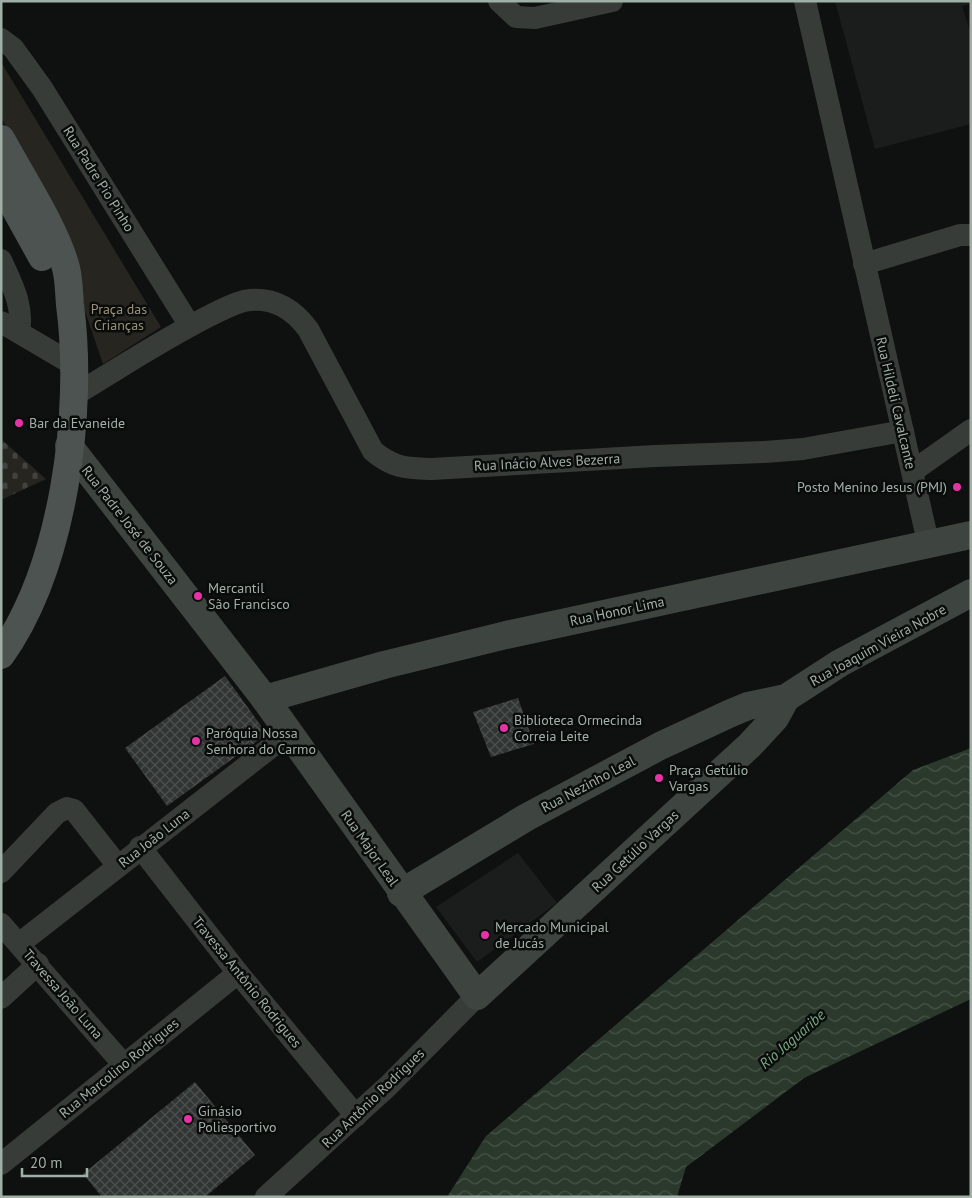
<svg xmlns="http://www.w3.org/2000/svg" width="972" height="1198" viewBox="0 0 972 1198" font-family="'PT Sans',sans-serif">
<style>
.built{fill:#1b1d1c}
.cemetery{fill:url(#cemetery-stones)}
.green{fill:#272520}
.water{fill:url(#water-waves)}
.building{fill:url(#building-cross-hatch)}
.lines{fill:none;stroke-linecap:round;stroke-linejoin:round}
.street{stroke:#373c39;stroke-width:22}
.secondary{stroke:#3e4541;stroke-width:28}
.primary{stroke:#4c5350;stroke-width:28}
.poi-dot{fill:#e532a5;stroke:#0a0b0b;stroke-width:2}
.labels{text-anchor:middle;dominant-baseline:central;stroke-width:5;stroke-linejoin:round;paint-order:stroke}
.street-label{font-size:14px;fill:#a1b0a7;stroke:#0a0b0b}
.park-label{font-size:14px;fill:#9a9278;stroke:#0a0b0b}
.poi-label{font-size:14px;fill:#a1b0a7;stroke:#0a0b0b;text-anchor:start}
.water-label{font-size:15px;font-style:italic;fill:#79aa81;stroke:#0a0b0b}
</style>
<defs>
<pattern id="cemetery-stones" width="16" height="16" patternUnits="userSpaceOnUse" patternTransform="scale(1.25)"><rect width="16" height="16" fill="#272520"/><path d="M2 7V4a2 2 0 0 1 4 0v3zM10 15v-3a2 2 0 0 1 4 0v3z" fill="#43423e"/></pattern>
<pattern id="water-waves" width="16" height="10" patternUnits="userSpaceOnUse" patternTransform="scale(1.25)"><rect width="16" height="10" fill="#2b392d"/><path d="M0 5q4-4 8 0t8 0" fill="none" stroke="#475349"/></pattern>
<pattern id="building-cross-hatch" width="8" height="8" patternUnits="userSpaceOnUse" patternTransform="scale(1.25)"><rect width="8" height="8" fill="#313533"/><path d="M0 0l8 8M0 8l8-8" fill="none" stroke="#4c504e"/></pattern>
</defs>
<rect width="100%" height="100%" fill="#0f1010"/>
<g class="built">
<polygon points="835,1 971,1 971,4 962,6 971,34 971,124 875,149"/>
<polygon points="518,853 557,903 477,962 436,907"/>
</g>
<polygon class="cemetery" points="1,439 46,479 1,500"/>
<polygon class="green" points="1,62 161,327 103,364 54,220 1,117"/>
<polygon class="water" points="971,748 971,999 804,1078 686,1167 677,1197 447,1197 486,1136 913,770"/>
<g class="building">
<polygon points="225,676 267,734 167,806 125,748"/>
<polygon points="518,698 534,744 491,757 473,712"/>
<polygon points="195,1082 255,1155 205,1197 102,1197 83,1174"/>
</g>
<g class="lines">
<g class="street">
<polyline points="499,1 516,17 535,18 612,1"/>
<polyline points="805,1 928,542"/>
<polyline points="1,39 13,48 42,88 190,326"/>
<path d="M1,260c10,23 23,45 18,71"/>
<polyline points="864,264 960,235 971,235"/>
<polyline points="1,322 74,365"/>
<path d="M73,396c45,-27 90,-57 138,-81 11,-5 26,-14 39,-15 25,-2 43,9 58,29l65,122c20,17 33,17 59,18l223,-13 110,-4 38,-3 100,-18"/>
<polyline points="913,471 971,430"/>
<polyline points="140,847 238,973 356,1116"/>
<polyline points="1,872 57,813 67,808 74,810 118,866"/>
<polyline points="1,924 124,1065"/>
<polyline points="19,944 289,733"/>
<polyline points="1,998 38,964"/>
<polyline points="1,1164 238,973"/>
<polyline points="266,1197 388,1086 477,996"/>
</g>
<g class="secondary">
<polyline points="69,446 265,699 477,996 750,745 775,718 786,698"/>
<polyline points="265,699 384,665 506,635 971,535"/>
<polyline points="401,893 527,817 660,746 731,713 748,706 786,698 840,663 971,593"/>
</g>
<g class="primary">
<path d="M1,139c20,37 55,90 65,129 3,12 3,25 4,37 14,106 -6,261 -69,350"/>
<polyline points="1,183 42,257"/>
</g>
</g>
<g class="poi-dot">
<circle cx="19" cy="423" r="5"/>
<circle cx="957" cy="487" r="5"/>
<circle cx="198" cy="596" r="5"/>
<circle cx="504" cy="728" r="5"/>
<circle cx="196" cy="741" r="5"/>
<circle cx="659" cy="778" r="5"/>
<circle cx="485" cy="935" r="5"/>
<circle cx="188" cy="1119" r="5"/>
</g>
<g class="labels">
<g class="street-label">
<text transform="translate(99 179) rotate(58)">Rua Padre Pio Pinho</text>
<text transform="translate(896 403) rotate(77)">Rua Hildeli Cavalcante</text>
<text transform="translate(547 462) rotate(-3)">Rua Inácio Alves Bezerra</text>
<text transform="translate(130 525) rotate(52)">Rua Padre José de Souza</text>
<text transform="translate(617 611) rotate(-12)">Rua Honor Lima</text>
<text transform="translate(878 645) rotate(-29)">Rua Joaquim Vieira Nobre</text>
<text transform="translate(588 784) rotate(-28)">Rua Nezinho Leal</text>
<text transform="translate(154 838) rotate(-38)">Rua João Luna</text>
<text transform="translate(370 848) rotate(55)">Rua Major Leal</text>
<text transform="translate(635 851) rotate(-43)">Rua Getúlio Vargas</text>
<text transform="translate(247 982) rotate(51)">Travessa Antônio Rodrigues</text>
<text transform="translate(63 994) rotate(49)">Travessa João Luna</text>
<text transform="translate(119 1068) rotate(-39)">Rua Marcolino Rodrigues</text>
<text transform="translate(373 1098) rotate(-44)">Rua Antônio Rodrigues</text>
</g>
<g class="park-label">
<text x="119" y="309">Praça das<tspan x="119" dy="16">Crianças</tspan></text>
</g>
<g class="poi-label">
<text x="29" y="423">Bar da Evaneide</text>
<text x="947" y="487" text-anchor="end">Posto Menino Jesus (PMJ)</text>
<text x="208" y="588">Mercantil<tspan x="208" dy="16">São Francisco</tspan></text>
<text x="514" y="720">Biblioteca Ormecinda<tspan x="514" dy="16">Correia Leite</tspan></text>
<text x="206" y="733">Paróquia Nossa<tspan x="206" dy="16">Senhora do Carmo</tspan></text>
<text x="669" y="770">Praça Getúlio<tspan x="669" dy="16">Vargas</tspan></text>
<text x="495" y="927">Mercado Municipal<tspan x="495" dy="16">de Jucás</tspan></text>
<text x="198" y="1111">Ginásio<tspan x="198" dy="16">Poliesportivo</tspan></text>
</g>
<g class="water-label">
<text transform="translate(792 1039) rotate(-41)">Rio Jaguaribe</text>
</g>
</g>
<rect width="972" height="1198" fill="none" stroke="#a1b0a7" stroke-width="5"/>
<path d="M22 1168v8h65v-8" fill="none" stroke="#a1b0a7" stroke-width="2.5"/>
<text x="30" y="1168" font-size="15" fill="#a1b0a7" stroke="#0a0b0b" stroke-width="4" paint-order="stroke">20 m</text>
</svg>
